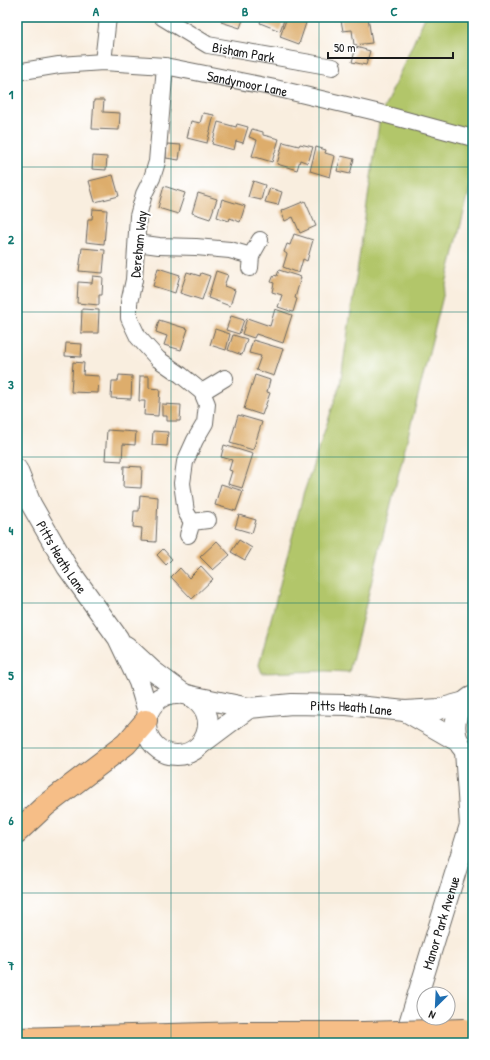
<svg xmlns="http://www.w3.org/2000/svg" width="490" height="1060" viewBox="0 0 490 1060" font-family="'Patrick Hand',sans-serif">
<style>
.green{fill:#b2c66a;stroke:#677143}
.building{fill:#ddad6c}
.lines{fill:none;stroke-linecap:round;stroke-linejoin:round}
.minor-casing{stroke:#696660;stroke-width:18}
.tertiary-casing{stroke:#696660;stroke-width:22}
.primary-casing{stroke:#696660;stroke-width:24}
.minor{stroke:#fff;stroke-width:16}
.tertiary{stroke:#fff;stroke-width:20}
.primary{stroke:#f6be87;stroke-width:22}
.primary-bridge-casing{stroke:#696660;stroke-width:24;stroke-linecap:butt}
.primary-bridge{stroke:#f6be87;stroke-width:22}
.grid{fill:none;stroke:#0f766e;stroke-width:1;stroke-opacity:0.55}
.labels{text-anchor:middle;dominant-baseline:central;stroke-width:4;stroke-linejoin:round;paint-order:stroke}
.street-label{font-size:14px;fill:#1c1c1c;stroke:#fff}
.neatline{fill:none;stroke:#0f766e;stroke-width:1.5}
.grid-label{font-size:13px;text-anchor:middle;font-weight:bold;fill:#0f766e}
</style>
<rect width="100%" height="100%" fill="#fff"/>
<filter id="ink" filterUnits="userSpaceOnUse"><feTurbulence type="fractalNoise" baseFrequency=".025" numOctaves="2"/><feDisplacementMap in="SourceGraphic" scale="8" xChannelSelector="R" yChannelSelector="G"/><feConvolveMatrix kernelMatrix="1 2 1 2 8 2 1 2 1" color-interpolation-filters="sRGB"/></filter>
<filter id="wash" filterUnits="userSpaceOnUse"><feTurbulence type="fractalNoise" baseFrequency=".012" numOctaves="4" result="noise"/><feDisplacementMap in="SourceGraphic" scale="16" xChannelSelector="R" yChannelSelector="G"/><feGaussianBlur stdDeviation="0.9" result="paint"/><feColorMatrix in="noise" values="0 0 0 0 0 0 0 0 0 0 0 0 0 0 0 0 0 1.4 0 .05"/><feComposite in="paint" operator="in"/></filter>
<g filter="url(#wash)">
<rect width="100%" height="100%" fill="#f9eedf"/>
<polygon class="green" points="425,17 473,17 473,176 349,672 326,671 262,673 259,665 303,495 340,385 380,117"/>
<g id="blocks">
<g class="building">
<polygon points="223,17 244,17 240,28 221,22"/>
<polygon points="262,17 285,17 280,31 260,23"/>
<polygon points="287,17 306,23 299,44 280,37"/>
<polygon points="358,17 368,17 372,43 354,45 352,30 343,31 341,20"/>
<polygon points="356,47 370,51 366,65 352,62"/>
<polygon points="94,100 104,100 103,112 120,113 119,130 92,129"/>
<polygon points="203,113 214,115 207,143 187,138 191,121 200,123"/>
<polygon points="218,122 236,127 237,124 248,127 243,143 236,141 234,150 212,144"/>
<polygon points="252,129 263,132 263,135 279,139 272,162 252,156 257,140 249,137"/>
<polygon points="283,142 299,146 300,144 313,147 308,163 300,160 297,170 277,164"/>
<polygon points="167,144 181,145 179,160 166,158"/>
<polygon points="316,147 326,150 325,153 335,156 330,177 310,171"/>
<polygon points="93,156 107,157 106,170 92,169"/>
<polygon points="341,156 354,159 350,174 337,171"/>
<polygon points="113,175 119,196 95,202 89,181"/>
<polygon points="253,181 265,185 261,200 248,197"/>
<polygon points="164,186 185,193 178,214 158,208"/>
<polygon points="270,188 282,192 278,205 265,202"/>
<polygon points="198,193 217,199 210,219 192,213"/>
<polygon points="222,199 245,206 240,222 230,218 229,221 217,217"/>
<polygon points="305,201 316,226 300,233 293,217 285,221 281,211"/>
<polygon points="93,209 107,210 104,244 86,242 88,219 92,219"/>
<polygon points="294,234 313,240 307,261 303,259 299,273 283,267 287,254 284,252 287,244 290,245"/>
<polygon points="82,248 105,250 103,273 79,271"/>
<polygon points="158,268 180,275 175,293 153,286"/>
<polygon points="279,270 301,277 295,298 297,299 293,312 278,307 282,295 272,292 274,283 271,282 274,275 277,276"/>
<polygon points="216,271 228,275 224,286 235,290 230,306 208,298"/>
<polygon points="187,272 200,276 201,273 210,276 202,300 180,293"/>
<polygon points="93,276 103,277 102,295 99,295 99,305 77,303 78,282 92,283"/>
<polygon points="82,309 99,310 98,333 81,333"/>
<polygon points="275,309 292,315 283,343 256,334 254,338 242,334 247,318 270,326"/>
<polygon points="231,316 244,320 239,334 226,330"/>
<polygon points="159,320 188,329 181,350 164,345 167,336 156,332"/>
<polygon points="215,329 230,334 226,350 210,345"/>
<polygon points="233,335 247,339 242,355 228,350"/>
<polygon points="253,340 283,349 274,376 256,370 261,356 249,353"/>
<polygon points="66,343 82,344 81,357 65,356"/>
<polygon points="73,362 84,363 83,375 99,376 98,393 71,392"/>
<polygon points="119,375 132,376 131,399 111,398 112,381 118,381"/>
<polygon points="255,375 270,380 267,392 270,393 262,415 244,409"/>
<polygon points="140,376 149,376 149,388 160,389 158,416 144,415 145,401 139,401"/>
<polygon points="162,404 181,405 180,421 167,421 167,416 162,416"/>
<polygon points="238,415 262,422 253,450 230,443"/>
<polygon points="107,430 136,432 135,445 123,444 122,461 105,460"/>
<polygon points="153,431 168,432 167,446 152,445"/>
<polygon points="224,445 253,454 242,488 228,484 232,471 229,470 232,460 221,457"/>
<polygon points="124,466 142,467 141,488 123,487"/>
<polygon points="221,484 243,491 236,511 215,505"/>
<polygon points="140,495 158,497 156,542 141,541 142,528 133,527 134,511 139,511"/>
<polygon points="239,515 256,520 252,533 235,528"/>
<polygon points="239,540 252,548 245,560 231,552"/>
<polygon points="217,541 230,555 213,570 200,557"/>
<polygon points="163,549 172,559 166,565 157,555"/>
<polygon points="201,566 213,579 192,599 171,577 180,568 189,578"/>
</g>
</g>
</g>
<g filter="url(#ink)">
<use href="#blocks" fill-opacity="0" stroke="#696660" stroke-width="1"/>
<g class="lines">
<defs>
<g id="minor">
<path id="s1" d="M162,17l46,28 125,22"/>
<polyline points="103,62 108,17"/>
<polyline points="165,66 157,162 152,178 144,194 138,216 134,280 129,303 129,318 138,337 158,359 181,375 202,392 207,404 205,423 195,440 185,462 182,483 186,512 192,522"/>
<path id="s2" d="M17,72l42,-7 44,-3 62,4 110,22 101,24 97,26"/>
<polyline points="137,243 159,246 196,247 230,250 251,256"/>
<polyline points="250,268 251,256 260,240"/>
<polyline points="202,392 225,378"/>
<polyline points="188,535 192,522 208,520"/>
</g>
<g id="tertiary">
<path id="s3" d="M17,469l14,35 36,63 51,71 21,44 9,30"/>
<polyline points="126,646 153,671 184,694"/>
<circle cx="177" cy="724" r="31"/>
<path id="s4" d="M191,696l58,12 43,-4 55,1 58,6 34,-2 26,-7"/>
<path d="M471,697c-18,12 -21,38 -6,54 2,2 5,4 8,6"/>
<polyline points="405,711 459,742"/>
<polyline points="201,744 249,708"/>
<polyline points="465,751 470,825"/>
<path id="s5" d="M403,1043l67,-218 3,-6"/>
</g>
<g id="primary">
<polyline points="17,832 46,805 126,744 146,721"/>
<polyline points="17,1039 244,1033 364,1033"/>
</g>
</defs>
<use href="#minor" class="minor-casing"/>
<use href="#tertiary" class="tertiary-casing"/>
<use href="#primary" class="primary-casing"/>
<use href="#minor" class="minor"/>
<use href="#tertiary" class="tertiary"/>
<use href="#primary" class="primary"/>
<defs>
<polyline id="primary-bridge" points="364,1033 465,1030"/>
</defs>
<use href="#primary-bridge" class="primary-bridge-casing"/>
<use href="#primary-bridge" class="primary-bridge"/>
</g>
</g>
<path class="grid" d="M171,17v1026M319,17v1026M17,167h456M17,312h456M17,457h456M17,603h456M17,748h456M17,893h456"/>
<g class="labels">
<g class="street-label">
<text stroke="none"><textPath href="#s1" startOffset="90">Bisham Park</textPath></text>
<text stroke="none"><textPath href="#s2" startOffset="233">Sandymoor Lane</textPath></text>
<text transform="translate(138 244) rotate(-84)">Dereham Way</text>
<text stroke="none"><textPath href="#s3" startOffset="99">Pitts Heath Lane</textPath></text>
<text stroke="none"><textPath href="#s4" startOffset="162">Pitts Heath Lane</textPath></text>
<text stroke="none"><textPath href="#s5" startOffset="126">Manor Park Avenue</textPath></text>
</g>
</g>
<rect width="490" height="1060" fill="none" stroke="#fff" stroke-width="44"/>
<g transform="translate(436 1006) rotate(204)"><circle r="19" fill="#ffffff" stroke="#a4a4a4"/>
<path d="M0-3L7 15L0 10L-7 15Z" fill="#1f6fb2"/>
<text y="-6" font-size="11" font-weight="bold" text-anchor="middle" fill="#1c1c1c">N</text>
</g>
<path d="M328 52v6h125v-6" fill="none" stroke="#1c1c1c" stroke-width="2"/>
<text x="334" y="52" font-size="12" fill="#1c1c1c" stroke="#ffffff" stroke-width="3" paint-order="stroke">50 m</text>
<rect x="22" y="22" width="446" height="1016" class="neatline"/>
<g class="grid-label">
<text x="96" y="16">A</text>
<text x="245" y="16">B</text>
<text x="394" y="16">C</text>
<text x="11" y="99">1</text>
<text x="11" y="244">2</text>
<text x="11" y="389">3</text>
<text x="11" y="535">4</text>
<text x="11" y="680">5</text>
<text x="11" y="825">6</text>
<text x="11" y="970">7</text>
</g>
</svg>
